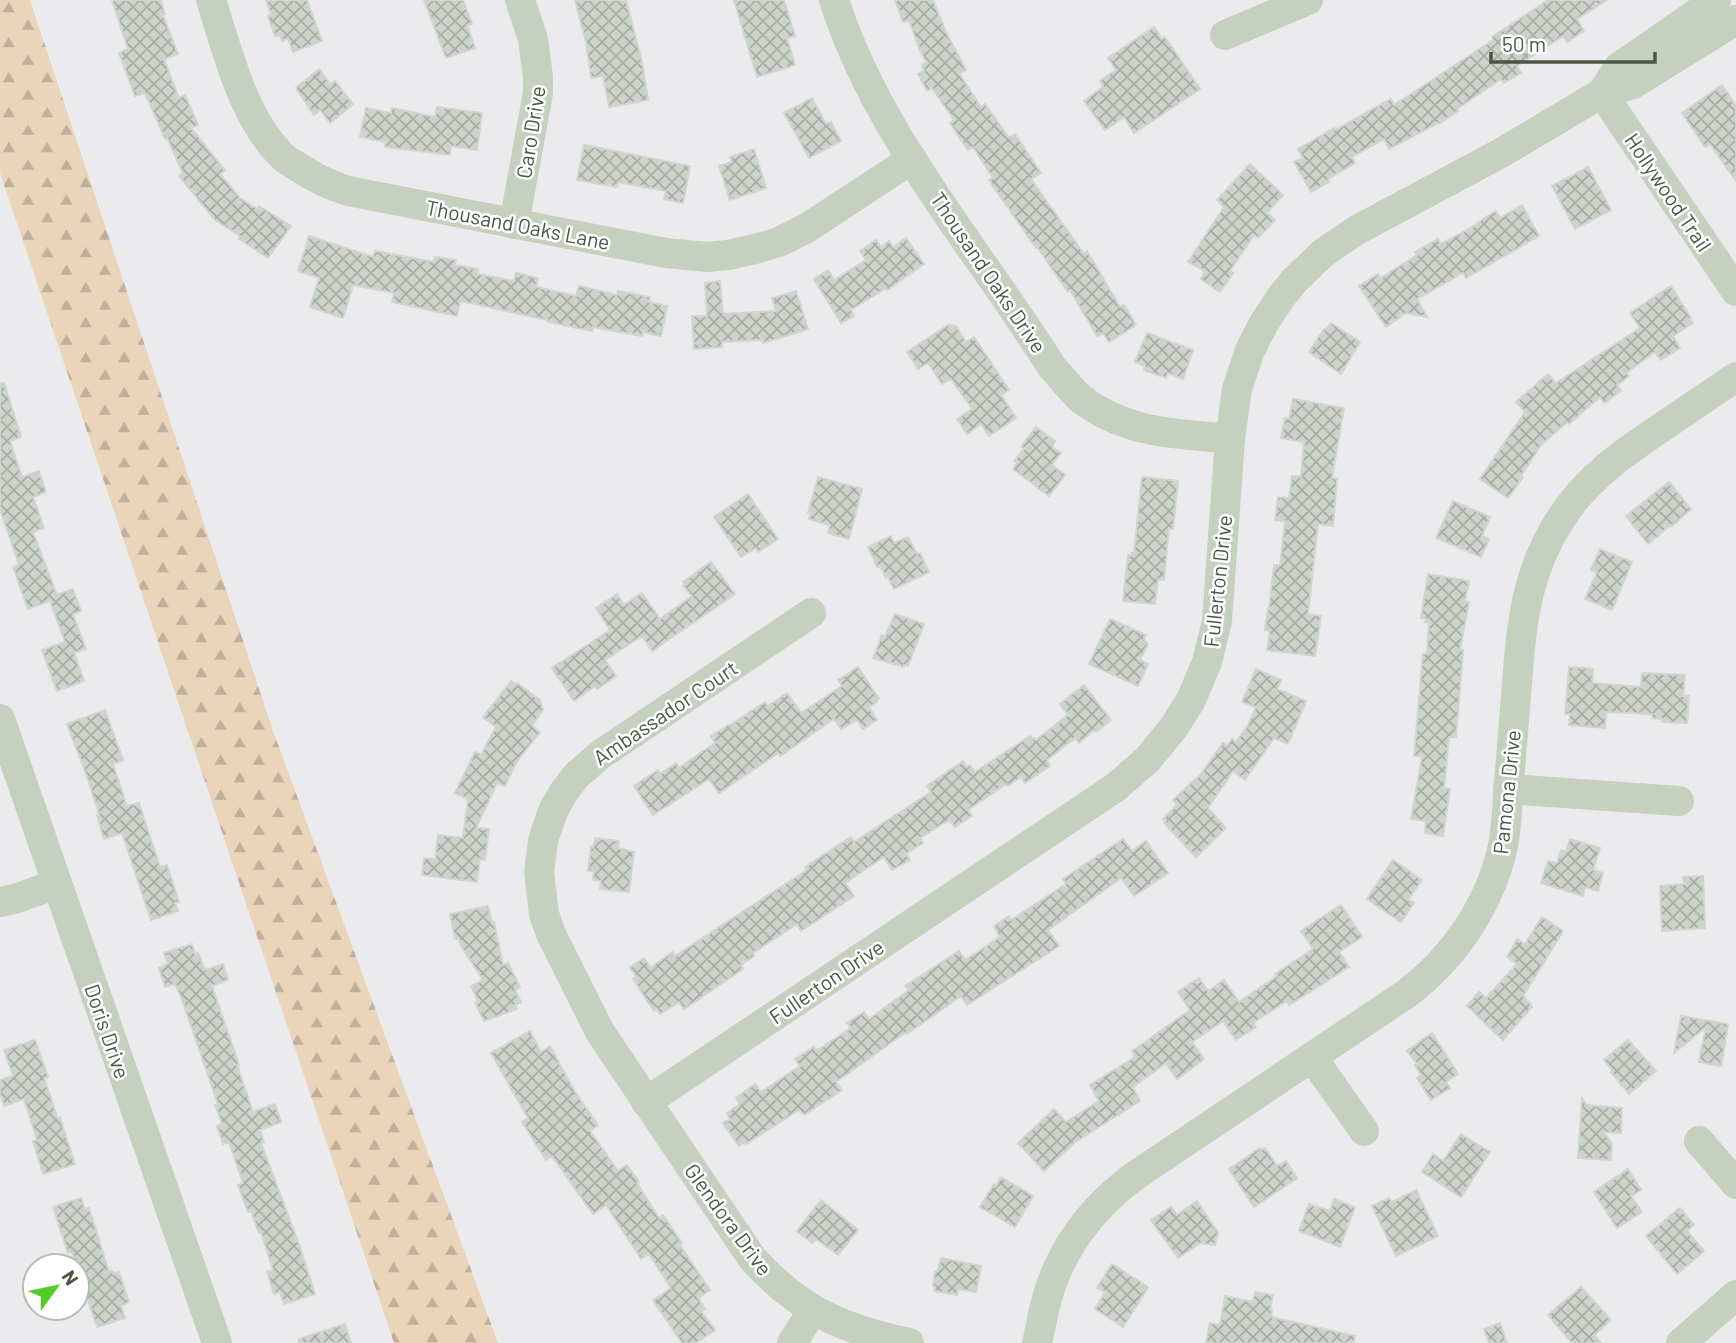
<svg xmlns="http://www.w3.org/2000/svg" width="1736" height="1343" viewBox="0 0 1736 1343" font-family="Barlow,sans-serif">
<style>
.forest{fill:url(#forest-firs)}
.building{fill:url(#building-cross-hatch);stroke:#d0d6cf;stroke-width:2}
.lines{fill:none;stroke-linecap:round;stroke-linejoin:round}
.minor{stroke:#c5d0bf;stroke-width:30}
.labels{text-anchor:middle;dominant-baseline:central;stroke-width:5;stroke-linejoin:round;paint-order:stroke}
.street-label{font-size:21px;fill:#4b5745;stroke:#fff}
</style>
<defs>
<pattern id="forest-firs" width="22" height="20" patternUnits="userSpaceOnUse" patternTransform="scale(1.75)"><rect width="22" height="20" fill="#ead5bb"/><path d="M5 1l3.5 6h-7zM16 11l3.5 6h-7z" fill="#c0b09a"/></pattern>
<pattern id="building-cross-hatch" width="8" height="8" patternUnits="userSpaceOnUse" patternTransform="scale(1.75)"><rect width="8" height="8" fill="#ccd3ca"/><path d="M0 0l8 8M0 8l8-8" fill="none" stroke="#a8aea6"/></pattern>
</defs>
<rect width="100%" height="100%" fill="#ebebee"/>
<polygon class="forest" points="0,0 30,0 272,728 498,1343 394,1343 0,173"/>
<g class="building">
<polygon points="112,0 161,0 165,14 163,15 178,54 164,59 179,98 185,95 198,125 191,128 225,170 220,174 240,198 257,209 259,206 291,226 268,258 239,239 240,236 215,220 179,176 183,173 167,138 165,139 145,93 135,96 119,53 128,49"/>
<polygon points="266,0 307,0 322,41 293,52 288,38 282,41 280,35 275,36 268,16 271,15"/>
<polygon points="424,0 463,0 472,24 467,25 475,48 446,58"/>
<polygon points="575,0 626,0 642,62 648,100 609,107 603,76 591,78 586,42"/>
<polygon points="734,0 784,0 795,36 787,38 795,65 757,77"/>
<polygon points="895,0 933,0 946,32 966,70 959,73 981,107 985,104 1009,138 1015,134 1041,173 1031,179 1084,254 1087,251 1120,307 1124,305 1136,325 1109,342 1103,333 1097,336 1070,290 1068,292 1037,247 1036,248 997,192 989,180 993,178 973,147 968,150 950,123 954,120 932,88 927,91 918,74 924,71 922,65 926,62 919,48 909,20 903,22"/>
<polygon points="1548,0 1607,0 1577,19 1584,31 1567,42 1563,36 1517,66 1521,73 1504,83 1501,79 1457,109 1458,111 1439,124 1438,123 1389,149 1384,139 1352,157 1355,163 1328,179 1329,182 1311,192 1294,162 1303,158 1298,149 1334,128 1335,130 1391,99 1394,105 1493,40 1492,37"/>
<polygon points="1154,27 1162,39 1165,37 1200,89 1134,133 1124,117 1105,130 1084,101 1103,87 1100,81 1116,70 1108,58"/>
<polygon points="319,69 331,85 335,81 353,104 330,123 320,110 314,115 296,88"/>
<polygon points="1722,85 1736,106 1736,181 1710,144 1705,147 1682,113"/>
<polygon points="812,98 826,124 831,122 841,141 809,158 784,113"/>
<polygon points="437,107 482,113 477,150 451,146 450,155 385,147 386,142 360,137 366,108 391,113 392,108 435,117"/>
<polygon points="584,145 690,166 683,203 664,199 666,191 618,182 617,187 577,180"/>
<polygon points="754,149 766,188 730,200 719,166 732,162 730,157"/>
<polygon points="1250,164 1283,195 1267,213 1275,220 1258,238 1254,235 1230,271 1233,273 1220,292 1201,279 1205,271 1188,262 1224,207 1217,200"/>
<polygon points="1588,167 1611,210 1575,229 1552,186"/>
<polygon points="1522,205 1539,236 1466,278 1463,273 1417,299 1427,317 1406,313 1386,327 1359,286 1378,274 1381,278 1417,255 1415,252 1438,239 1441,244 1478,224 1477,223 1496,211 1500,218"/>
<polygon points="309,236 373,257 375,251 434,262 435,257 456,260 455,265 478,269 478,274 514,281 516,273 538,278 536,287 576,296 579,286 617,295 618,291 650,297 649,302 667,306 661,336 643,332 642,336 593,327 592,331 548,322 548,320 460,301 457,316 392,302 394,293 353,285 343,318 310,307 319,278 298,271"/>
<polygon points="906,238 924,264 887,290 886,288 851,310 854,316 841,323 814,279 828,270 834,280 866,260 860,251 876,240 881,247 889,241 893,247"/>
<polygon points="720,281 723,314 776,311 772,298 796,291 808,329 763,343 762,340 722,342 722,347 694,349 692,316 707,316 705,283"/>
<polygon points="1671,286 1691,318 1690,319 1693,323 1673,336 1680,348 1661,360 1655,352 1626,373 1629,376 1617,385 1621,391 1604,403 1600,397 1569,424 1567,422 1541,445 1521,476 1523,477 1508,498 1480,479 1525,412 1516,402 1548,374 1556,383 1640,328 1630,313"/>
<polygon points="1331,323 1360,342 1341,374 1309,352 1324,329 1326,330"/>
<polygon points="948,325 956,326 966,342 974,337 1009,390 1001,395 1016,418 989,436 981,424 967,434 957,419 972,409 951,379 942,384 928,363 918,369 907,352"/>
<polygon points="1147,333 1193,350 1183,379 1168,373 1166,378 1144,370 1145,366 1135,362"/>
<polygon points="4,383 21,437 10,441 22,477 39,471 46,492 33,497 44,528 33,532 57,595 73,589 81,611 73,614 86,649 74,653 84,681 57,691 42,650 65,642 50,601 28,609 13,567 19,565 0,509 0,384"/>
<polygon points="1293,399 1344,408 1332,478 1337,479 1333,526 1318,524 1308,614 1321,616 1315,656 1267,650 1270,631 1265,630 1268,609 1269,609 1274,565 1280,565 1285,521 1275,520 1278,497 1289,498 1292,476 1301,477 1304,442 1281,438 1285,418 1289,419"/>
<polygon points="1036,427 1055,441 1052,447 1061,453 1052,465 1065,475 1049,496 1013,469 1017,463 1014,461 1024,449 1021,447"/>
<polygon points="818,477 862,489 849,539 828,533 830,525 809,519 811,513 808,513"/>
<polygon points="1142,477 1178,481 1173,529 1169,528 1164,580 1158,579 1155,604 1123,601 1128,555 1132,556 1132,553 1134,553"/>
<polygon points="1669,482 1691,509 1672,526 1671,525 1648,544 1626,516"/>
<polygon points="748,494 778,539 758,552 756,548 741,557 714,517"/>
<polygon points="1453,501 1490,517 1482,536 1489,539 1481,557 1436,538"/>
<polygon points="891,536 894,543 908,537 917,554 920,553 929,572 894,589 888,577 886,578 880,566 877,567 868,547"/>
<polygon points="1600,549 1632,562 1612,610 1585,599 1597,572 1591,570"/>
<polygon points="711,562 735,594 652,651 642,636 605,660 616,676 597,689 595,686 574,701 552,668 610,630 596,608 617,594 624,605 642,593 660,619 692,596 683,586 685,585 683,582"/>
<polygon points="1428,574 1469,581 1465,602 1469,602 1460,650 1463,650 1456,737 1449,737 1444,788 1450,789 1443,836 1425,833 1426,821 1411,819 1422,757 1414,756 1423,654 1427,654 1429,623 1425,622 1426,619 1421,618"/>
<polygon points="895,614 924,624 908,666 904,665 904,667 873,658 882,635 885,637"/>
<polygon points="1110,619 1146,635 1144,639 1148,644 1140,660 1148,664 1138,686 1089,664"/>
<polygon points="858,667 879,699 876,700 877,702 869,707 877,720 863,729 857,720 841,729 834,719 780,756 778,753 719,793 709,779 653,815 634,786 658,770 660,774 676,763 679,768 715,743 711,736 728,725 729,726 765,702 768,706 787,693 801,713 842,686 838,680"/>
<polygon points="1569,667 1593,669 1592,683 1641,687 1642,673 1685,675 1683,696 1689,696 1687,723 1662,722 1662,719 1652,718 1652,714 1606,712 1605,728 1569,725 1570,714 1565,714"/>
<polygon points="1256,669 1281,680 1277,689 1306,701 1288,744 1274,738 1245,780 1233,771 1208,808 1226,828 1196,857 1164,823 1166,821 1163,819 1177,805 1173,800 1201,774 1223,743 1227,746 1232,739 1236,742 1248,725 1256,707 1242,702"/>
<polygon points="511,681 516,685 517,683 540,700 543,710 532,726 540,732 516,763 505,786 497,783 476,828 489,829 485,860 480,859 477,882 422,875 424,858 435,859 438,835 463,838 468,799 455,793 475,752 481,755 496,727 483,717"/>
<polygon points="1084,685 1111,720 1096,732 1094,730 1079,743 1075,738 1047,760 1050,766 1025,783 1021,777 1007,786 1006,784 968,810 972,816 955,827 949,820 920,838 923,843 906,854 910,860 892,870 884,857 845,883 854,896 801,931 797,924 753,953 754,956 741,965 743,969 684,1009 679,1002 660,1014 657,1009 654,1011 633,979 636,977 630,967 644,958 651,967 673,952 675,956 807,870 805,867 851,837 854,842 931,792 927,786 963,761 967,767 970,765 975,772 1030,736 1033,739 1035,738 1036,740 1068,715 1060,704"/>
<polygon points="105,710 123,760 113,764 127,806 139,803 160,867 167,865 179,902 175,903 178,911 151,920 122,833 104,839 97,815 99,814 86,774 67,724"/>
<polygon points="595,838 619,841 618,848 634,852 629,892 600,889 601,881 593,880 594,871 588,871 591,847 593,848"/>
<polygon points="1123,839 1132,851 1146,841 1168,873 1134,896 1121,878 1048,930 1059,946 967,1005 961,996 907,1034 906,1032 836,1082 842,1090 804,1115 799,1110 746,1144 745,1142 739,1146 723,1123 730,1119 727,1113 740,1104 736,1098 755,1084 761,1092 800,1066 795,1059 814,1047 816,1051 851,1028 847,1023 864,1012 869,1019 909,990 905,986 959,951 965,960 1000,937 994,926 1009,916 1011,920 1066,884 1063,879"/>
<polygon points="1570,839 1600,848 1593,870 1603,873 1598,891 1585,887 1583,896 1541,883 1548,861 1557,863 1561,850 1566,852"/>
<polygon points="1393,860 1422,880 1408,900 1414,903 1401,922 1367,899"/>
<polygon points="1703,876 1705,928 1662,931 1660,886 1684,884 1683,877"/>
<polygon points="1341,905 1362,937 1339,952 1349,967 1289,1005 1287,1001 1253,1023 1256,1027 1236,1040 1223,1021 1192,1042 1204,1059 1177,1079 1166,1063 1133,1087 1140,1101 1074,1143 1044,1171 1018,1143 1054,1109 1066,1122 1099,1101 1090,1085 1135,1057 1132,1051 1190,1010 1178,992 1199,978 1208,991 1224,980 1239,1002 1277,976 1275,974 1313,949 1301,931"/>
<polygon points="488,906 492,923 494,922 503,965 508,963 520,987 515,990 521,1002 515,1005 517,1009 484,1021 475,1003 478,1001 471,986 483,980 461,946 459,938 455,939 450,914"/>
<polygon points="1542,917 1563,931 1523,996 1531,1004 1530,1005 1532,1007 1503,1040 1467,1006 1479,992 1486,998 1517,964 1507,957 1517,939 1525,944"/>
<polygon points="192,944 195,954 198,953 205,970 223,964 228,980 212,986 239,1065 237,1065 253,1112 275,1104 281,1122 260,1130 264,1142 261,1143 300,1247 315,1294 284,1304 280,1292 274,1294 267,1272 273,1270 261,1232 259,1233 251,1211 248,1212 238,1185 243,1183 229,1142 223,1144 217,1126 222,1124 215,1105 218,1104 181,997 175,984 165,987 159,968 168,964 164,953"/>
<polygon points="1681,1016 1728,1024 1721,1066 1699,1062 1706,1027 1674,1053"/>
<polygon points="530,1031 541,1052 550,1046 575,1092 598,1125 590,1131 618,1171 627,1165 639,1182 637,1183 659,1218 663,1215 682,1243 680,1245 710,1290 698,1298 705,1309 701,1311 715,1330 696,1343 682,1343 653,1300 671,1288 649,1254 641,1259 606,1205 593,1214 552,1156 546,1160 522,1122 528,1118 491,1053"/>
<polygon points="1432,1033 1458,1074 1446,1082 1450,1088 1431,1100 1417,1078 1421,1075 1415,1065 1417,1064 1407,1051"/>
<polygon points="35,1040 48,1077 44,1078 58,1119 60,1118 75,1164 43,1174 33,1141 37,1140 24,1099 4,1106 0,1093 0,1080 13,1076 4,1050"/>
<polygon points="1628,1040 1656,1071 1629,1094 1611,1072 1613,1071 1604,1060"/>
<polygon points="1582,1098 1586,1105 1622,1108 1621,1133 1604,1132 1612,1144 1611,1160 1578,1158"/>
<polygon points="1461,1134 1490,1152 1461,1197 1422,1172 1433,1154 1443,1161"/>
<polygon points="1260,1148 1262,1150 1265,1148 1277,1166 1286,1161 1297,1178 1254,1207 1229,1169"/>
<polygon points="1628,1169 1641,1190 1631,1196 1642,1212 1617,1228 1594,1192"/>
<polygon points="1001,1177 1033,1196 1015,1227 980,1207 994,1184 996,1186"/>
<polygon points="1416,1190 1438,1236 1396,1256 1372,1206 1389,1198 1392,1202"/>
<polygon points="81,1198 85,1209 89,1208 109,1272 112,1271 113,1274 119,1272 129,1302 121,1306 125,1318 97,1327 77,1266 72,1252 68,1253 53,1207"/>
<polygon points="1334,1199 1355,1207 1340,1247 1299,1231 1309,1204 1330,1211"/>
<polygon points="821,1200 858,1230 838,1255 816,1239 812,1243 797,1231"/>
<polygon points="1197,1201 1218,1233 1215,1245 1200,1243 1178,1258 1151,1220 1171,1207 1177,1215"/>
<polygon points="1680,1208 1694,1225 1687,1231 1704,1251 1677,1274 1646,1236"/>
<polygon points="941,1258 981,1266 976,1292 958,1289 957,1295 934,1291 935,1287 933,1286 935,1272 938,1271"/>
<polygon points="1112,1264 1148,1287 1123,1327 1095,1309 1105,1292 1097,1288"/>
<polygon points="1581,1287 1611,1320 1594,1335 1601,1343 1572,1343 1548,1315"/>
<polygon points="1255,1292 1273,1295 1270,1310 1272,1310 1271,1317 1355,1336 1354,1343 1206,1343 1210,1323 1220,1325 1225,1296 1253,1302"/>
<polygon points="1500,1323 1507,1343 1489,1343 1484,1329"/>
<polygon points="345,1324 351,1343 299,1343 299,1339"/>
</g>
<g class="lines">
<g class="minor">
<path d="M211,0c17,52 31,116 71,156 5,5 12,8 18,12 16,11 29,17 48,23l318,62 41,4 21,-2 31,-7 20,-6 28,-14 105,-69"/>
<path d="M834,0c43,135 143,248 218,367 9,10 19,23 29,32 46,35 94,34 149,40"/>
<polyline points="1225,35 1308,0"/>
<polyline points="1602,93 1736,291"/>
<polyline points="1602,93 1619,67 1716,0"/>
<polyline points="514,224 538,93 538,77 533,39 520,0"/>
<path d="M811,613l-211,142 -24,21 -13,17 -10,18 -7,20 -3,10 -4,31 5,42 7,20 49,98 152,226c46,51 89,71 157,85"/>
<polyline points="0,719 217,1343"/>
<polyline points="1508,789 1679,801"/>
<polyline points="0,902 18,898 56,884"/>
<polyline points="1312,1057 1364,1131"/>
<polyline points="646,1102 1116,787 1148,759 1174,727 1191,700 1207,662 1217,621 1230,439 1237,389 1250,350 1264,323 1281,297 1294,281 1323,253 1357,230 1501,153 1602,93 1633,84 1736,20"/>
<polyline points="1699,1141 1736,1184"/>
<polyline points="792,1343 813,1310"/>
<path d="M1037,1343c3,-12 5,-25 8,-37 13,-55 48,-101 94,-133l267,-179c48,-36 84,-89 97,-148 4,-20 4,-42 6,-63 3,-37 6,-74 9,-112 4,-55 11,-103 42,-151 26,-42 65,-68 105,-95 24,-16 47,-32 71,-48"/>
<polyline points="1681,1343 1736,1295"/>
</g>
</g>
<g class="labels">
<g class="street-label">
<text transform="translate(530 132) rotate(-81)">Caro Drive</text>
<text transform="translate(1669 192) rotate(56)">Hollywood Trail</text>
<text transform="translate(518 224) rotate(11)">Thousand Oaks Lane</text>
<text transform="translate(989 272) rotate(56)">Thousand Oaks Drive</text>
<text transform="translate(1217 581) rotate(-84)">Fullerton Drive</text>
<text transform="translate(665 712) rotate(-34)">Ambassador Court</text>
<text transform="translate(1506 792) rotate(-84)">Pamona Drive</text>
<text transform="translate(826 981) rotate(-34)">Fullerton Drive</text>
<text transform="translate(108 1031) rotate(71)">Doris Drive</text>
<text transform="translate(729 1219) rotate(54)">Glendora Drive</text>
</g>
</g>
<g transform="translate(56 1287) rotate(57)"><circle r="33" fill="#ffffff" stroke="#b7bcb5" stroke-width="2"/>
<path d="M0-5L12 26L0 18L-12 26Z" fill="#52cc26"/>
<text y="-10" font-size="19" font-weight="bold" text-anchor="middle" fill="#4b5745">N</text>
</g>
<path d="M1491 52v10h164v-10" fill="none" stroke="#4b5745" stroke-width="3.5"/>
<text x="1502" y="52" font-size="21" fill="#4b5745" stroke="#ffffff" stroke-width="5" paint-order="stroke">50 m</text>
</svg>
